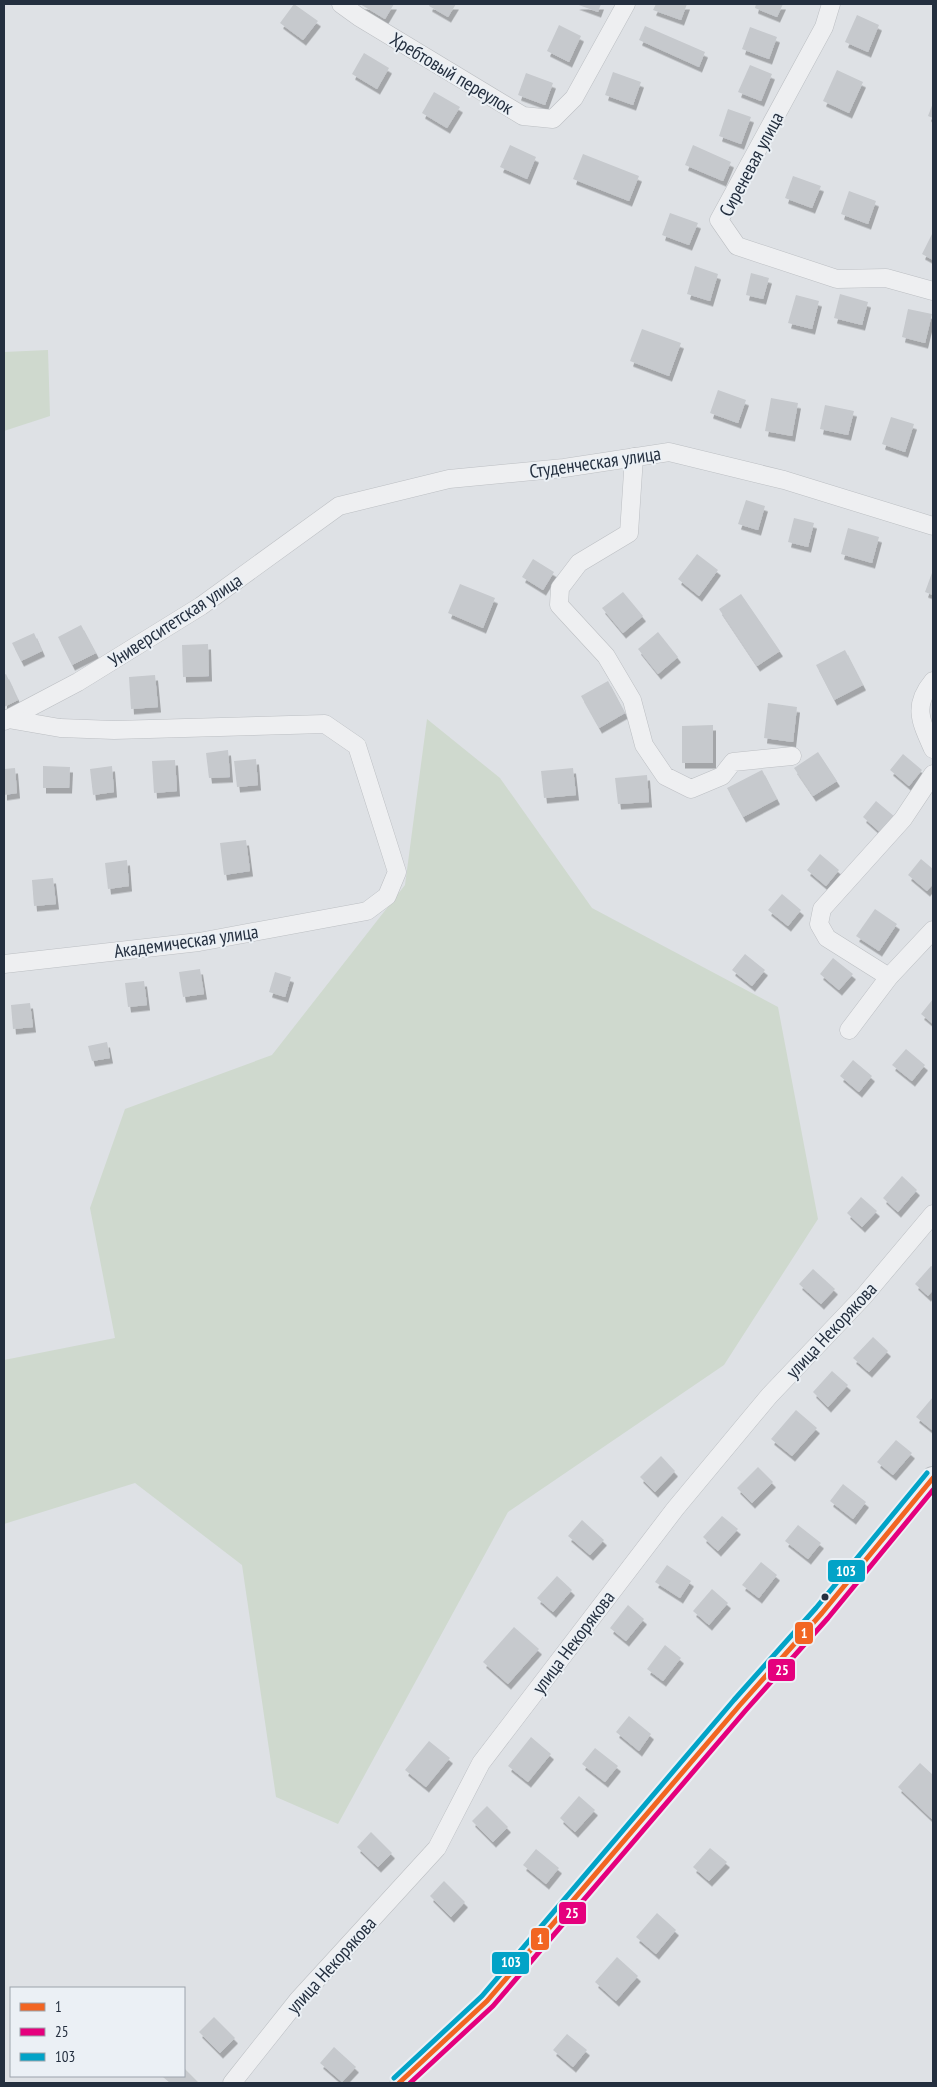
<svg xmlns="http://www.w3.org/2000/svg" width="937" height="2087" viewBox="0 0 937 2087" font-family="'PT Sans Narrow',sans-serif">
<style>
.green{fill:#cfd9ce}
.building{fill:#c6c9cd;filter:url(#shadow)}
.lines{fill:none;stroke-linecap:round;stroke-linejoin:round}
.minor-casing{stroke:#bcbfc3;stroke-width:19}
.tertiary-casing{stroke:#bcbfc3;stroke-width:24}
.minor{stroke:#eeeff1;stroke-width:18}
.tertiary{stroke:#eeeff1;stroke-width:22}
.bus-1-casing{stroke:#ebf0f5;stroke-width:9}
.bus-2-casing{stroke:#ebf0f5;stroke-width:9}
.bus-3-casing{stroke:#ebf0f5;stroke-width:9}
.bus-1{stroke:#f26522;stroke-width:5}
.bus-2{stroke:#e5007d;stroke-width:5}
.bus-3{stroke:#02a3c7;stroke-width:5}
.bus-dot{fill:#242f3f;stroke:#ebf0f5;stroke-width:2}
.labels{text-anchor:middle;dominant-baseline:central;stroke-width:4;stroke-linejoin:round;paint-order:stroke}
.street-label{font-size:19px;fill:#242f3f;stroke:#ebf0f5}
.line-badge{stroke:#ebf0f5;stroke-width:2}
.badge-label{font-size:14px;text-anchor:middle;font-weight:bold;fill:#fff}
</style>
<defs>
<filter id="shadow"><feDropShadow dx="3" dy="5.5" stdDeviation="0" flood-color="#0004"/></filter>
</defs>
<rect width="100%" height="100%" fill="#dee1e5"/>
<g class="green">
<polygon points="48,350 50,416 4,431 4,352"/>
<polygon points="427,719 500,778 592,908 778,1007 818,1219 724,1365 508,1512 338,1824 276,1797 242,1565 135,1483 4,1524 4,1360 115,1338 90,1208 125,1109 272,1055 405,885"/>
</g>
<g class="building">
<polygon points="294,4 318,21 303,40 280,23"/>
<polygon points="360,4 394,4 385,19"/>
<polygon points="430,4 456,4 448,17 429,6"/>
<polygon points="576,4 601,4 598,12"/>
<polygon points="656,4 687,4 681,20 653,10"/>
<polygon points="756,4 783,4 777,17 755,8"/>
<polygon points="857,15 879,25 868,52 845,42"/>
<polygon points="559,25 581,36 569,62 547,51"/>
<polygon points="645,26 705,52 699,67 639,40"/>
<polygon points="750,27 777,37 769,59 742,49"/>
<polygon points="364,53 389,68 377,89 352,74"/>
<polygon points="750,65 772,74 761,101 738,92"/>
<polygon points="837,70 863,82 849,113 823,101"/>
<polygon points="613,72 641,82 633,105 605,95"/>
<polygon points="526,73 553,83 545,105 518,95"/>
<polygon points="434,92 460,107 447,128 422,113"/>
<polygon points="933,103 933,118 928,116"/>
<polygon points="728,109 751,117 741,144 719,136"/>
<polygon points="510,145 536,157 527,179 500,167"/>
<polygon points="693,145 731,162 723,181 685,165"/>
<polygon points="583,154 639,176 629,201 573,179"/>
<polygon points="793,176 821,186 812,208 785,198"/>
<polygon points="849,191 876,201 868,224 841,214"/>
<polygon points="670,213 698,223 689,245 662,235"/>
<polygon points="933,232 933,260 922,254"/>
<polygon points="695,266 718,274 710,301 687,294"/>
<polygon points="751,273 769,278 763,299 746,295"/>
<polygon points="840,294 868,302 862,325 834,318"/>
<polygon points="796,295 819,301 812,329 788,323"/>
<polygon points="908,309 932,314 925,343 902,337"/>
<polygon points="642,329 681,343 669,376 630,361"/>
<polygon points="718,390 746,400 738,423 710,413"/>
<polygon points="771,398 798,403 792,436 765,431"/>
<polygon points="825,405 854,411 848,435 820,429"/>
<polygon points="891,417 914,424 905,452 882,444"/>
<polygon points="746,500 765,506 758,530 738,524"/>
<polygon points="794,518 814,523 808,547 788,542"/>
<polygon points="848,528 879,537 872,563 841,554"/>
<polygon points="697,554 718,570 699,596 678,579"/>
<polygon points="533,559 554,572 543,590 522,577"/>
<polygon points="933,570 933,595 925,592"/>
<polygon points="460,584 495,598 483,628 448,613"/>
<polygon points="623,592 643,616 623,633 602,608"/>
<polygon points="741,594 780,651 757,666 719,609"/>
<polygon points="81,625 96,653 72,665 58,637"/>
<polygon points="658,632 678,657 658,674 638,649"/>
<polygon points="34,633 42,651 21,661 12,643"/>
<polygon points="208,644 209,676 183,677 182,645"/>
<polygon points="845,650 863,685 834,700 816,665"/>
<polygon points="6,674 18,700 4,707 4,675"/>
<polygon points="155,675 158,707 131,709 129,677"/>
<polygon points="608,681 625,713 599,728 581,696"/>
<polygon points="768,703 797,707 793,742 764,738"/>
<polygon points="713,725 713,763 682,763 682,726"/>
<polygon points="228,750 230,777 209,778 206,753"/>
<polygon points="818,752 837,781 813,796 794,768"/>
<polygon points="903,754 922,770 909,786 890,770"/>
<polygon points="256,759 258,785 237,787 234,761"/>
<polygon points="175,760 177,791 154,793 152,761"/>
<polygon points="43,766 70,767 69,788 43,788"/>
<polygon points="112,766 114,792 93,795 90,769"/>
<polygon points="15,768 17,793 4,795 4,769"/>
<polygon points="573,768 576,795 544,798 541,771"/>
<polygon points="762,770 777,799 743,817 727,788"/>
<polygon points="647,775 649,802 618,804 615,778"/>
<polygon points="876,801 895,817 882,834 863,817"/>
<polygon points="246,840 250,871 224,875 220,843"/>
<polygon points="820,854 839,870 826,886 807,870"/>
<polygon points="921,859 933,869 933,884 927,891 908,875"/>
<polygon points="127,860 129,886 108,889 105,863"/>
<polygon points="53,878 56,904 34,906 32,880"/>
<polygon points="782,894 801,910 788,926 768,910"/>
<polygon points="875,909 897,924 879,951 856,936"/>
<polygon points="745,954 765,970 752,986 732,970"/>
<polygon points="833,958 853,974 839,990 820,974"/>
<polygon points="200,969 204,994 183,997 179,972"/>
<polygon points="275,972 291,977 285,997 269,992"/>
<polygon points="144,981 147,1005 128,1007 125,983"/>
<polygon points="933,999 933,1024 921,1014"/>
<polygon points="30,1003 33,1027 13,1029 11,1005"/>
<polygon points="107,1042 110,1058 92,1061 88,1046"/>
<polygon points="906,1049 925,1065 912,1081 892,1065"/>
<polygon points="853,1060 872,1076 859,1092 840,1076"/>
<polygon points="902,1176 917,1190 898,1212 883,1198"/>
<polygon points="861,1197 877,1211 862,1227 847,1213"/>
<polygon points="931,1266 933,1267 933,1290 928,1296 915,1284"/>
<polygon points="813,1269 835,1289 821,1304 799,1284"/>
<polygon points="873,1337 888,1351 869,1372 853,1358"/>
<polygon points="832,1371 848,1385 828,1407 813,1392"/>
<polygon points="933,1397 933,1429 932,1430 916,1417"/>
<polygon points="796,1410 817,1428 792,1456 771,1439"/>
<polygon points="896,1440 912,1453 893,1475 877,1462"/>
<polygon points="661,1456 675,1471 655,1492 640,1477"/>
<polygon points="758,1467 773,1482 752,1503 737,1488"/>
<polygon points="843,1484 866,1502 853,1519 830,1501"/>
<polygon points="722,1516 738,1529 718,1551 703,1537"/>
<polygon points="582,1520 604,1540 590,1555 568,1536"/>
<polygon points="798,1525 821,1543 808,1559 785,1541"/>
<polygon points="761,1562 777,1575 759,1598 742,1585"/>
<polygon points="667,1565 691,1581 680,1598 655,1582"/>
<polygon points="557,1576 572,1590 553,1612 537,1598"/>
<polygon points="712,1589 728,1603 709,1625 693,1611"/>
<polygon points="628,1605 644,1619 626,1641 610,1628"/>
<polygon points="514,1627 539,1649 508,1684 483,1662"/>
<polygon points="665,1645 681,1658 663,1681 647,1669"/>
<polygon points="629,1716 651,1734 639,1751 616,1732"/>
<polygon points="531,1737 551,1754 528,1782 508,1766"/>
<polygon points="429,1741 450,1758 426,1787 405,1770"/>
<polygon points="595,1748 618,1766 605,1782 582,1764"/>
<polygon points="920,1763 933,1775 933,1820 898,1787"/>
<polygon points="579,1796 595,1810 575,1832 560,1818"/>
<polygon points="487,1806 508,1827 493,1842 472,1821"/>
<polygon points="371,1832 392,1853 378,1867 357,1847"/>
<polygon points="710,1848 727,1862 709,1881 693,1867"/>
<polygon points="536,1849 559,1868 546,1884 523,1865"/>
<polygon points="444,1881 465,1902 451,1917 430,1896"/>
<polygon points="657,1913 676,1930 656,1954 636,1937"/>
<polygon points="617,1957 638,1976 616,2001 595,1982"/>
<polygon points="214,2017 235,2038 220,2053 199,2032"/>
<polygon points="567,2034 587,2050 573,2067 553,2050"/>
<polygon points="334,2047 356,2067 342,2082 320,2063"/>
<polygon points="184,2068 198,2082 197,2083 170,2083 163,2077 184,2076"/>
</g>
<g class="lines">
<defs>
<g id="minor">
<polyline points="341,4 359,17 523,116 553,119 574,98 626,4"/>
<polyline points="831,4 824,27 719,220 737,246 837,279 886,278 933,291"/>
<polyline points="634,457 629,533 579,563 560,588 559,605 606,656 632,700 644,745 665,776 691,789 722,776 733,762 792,756"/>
<path d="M933,681c-21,25 -12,41 0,68"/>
<polyline points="4,721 78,682 201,606 339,506 449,479 564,468 669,452 784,480 933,526"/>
<polyline points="4,964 199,942 367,911 387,896 397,872 357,746 325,724 114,730 60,728 8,719"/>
<polyline points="889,977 827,938 819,924 822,909 903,819 933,774"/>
<polyline points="849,1030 889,977 933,930"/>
<polyline points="232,2083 298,2000 437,1848 481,1763 675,1509 769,1396 864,1296 933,1214"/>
<polyline points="399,2083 487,2001 740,1705 822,1613"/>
</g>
<polyline id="tertiary" points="822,1613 933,1478"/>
</defs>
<use href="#minor" class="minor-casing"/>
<use href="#tertiary" class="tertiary-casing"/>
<use href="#minor" class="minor"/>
<use href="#tertiary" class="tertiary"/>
<defs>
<polyline id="bus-1" points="399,2083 487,2001 740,1705 822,1613 933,1478"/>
<polyline id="bus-2" points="410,2083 493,2006 746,1710 828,1618 933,1490"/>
<polyline id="bus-3" points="394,2078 482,1996 734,1700 816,1608 927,1473"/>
</defs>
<use href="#bus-1" class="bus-1-casing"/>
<use href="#bus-2" class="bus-2-casing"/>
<use href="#bus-3" class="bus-3-casing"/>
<use href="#bus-1" class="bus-1"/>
<use href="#bus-2" class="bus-2"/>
<use href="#bus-3" class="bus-3"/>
</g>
<circle class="bus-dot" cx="825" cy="1597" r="4.5"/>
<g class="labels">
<g class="street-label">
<text transform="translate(452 73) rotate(31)">Хребтовый переулок</text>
<text transform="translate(751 164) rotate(-62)">Сиреневая улица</text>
<text transform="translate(595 462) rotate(-8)">Студенческая улица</text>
<text transform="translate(175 620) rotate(-33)">Университетская улица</text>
<text transform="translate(186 941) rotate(-8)">Академическая улица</text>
<text transform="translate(831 1330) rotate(-47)">улица Некорякова</text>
<text transform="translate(573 1642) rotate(-53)">улица Некорякова</text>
<text transform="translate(331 1965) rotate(-48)">улица Некорякова</text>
</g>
</g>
<g class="line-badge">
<rect x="827" y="1559" width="39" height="24" rx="5" fill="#02a3c7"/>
<rect x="794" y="1621" width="20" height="24" rx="5" fill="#f26522"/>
<rect x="767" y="1658" width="29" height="24" rx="5" fill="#e5007d"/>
<rect x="558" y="1901" width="29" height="24" rx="5" fill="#e5007d"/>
<rect x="530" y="1927" width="20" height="24" rx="5" fill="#f26522"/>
<rect x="491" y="1951" width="39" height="24" rx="5" fill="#02a3c7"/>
</g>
<g class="badge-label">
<text x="846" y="1576">103</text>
<text x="804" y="1638">1</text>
<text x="782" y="1675">25</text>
<text x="572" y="1918">25</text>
<text x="540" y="1944">1</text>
<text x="511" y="1967">103</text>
</g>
<rect width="937" height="2087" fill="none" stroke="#242f3f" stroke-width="10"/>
<rect x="10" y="1987" width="175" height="90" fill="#ebf0f5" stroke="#9ba3ac"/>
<rect x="20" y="2003" width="25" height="8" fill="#f26522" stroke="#9ba3ac"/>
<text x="55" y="2012" font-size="15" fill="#242f3f">1</text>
<rect x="20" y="2028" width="25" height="8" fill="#e5007d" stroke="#9ba3ac"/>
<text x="55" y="2037" font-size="15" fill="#242f3f">25</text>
<rect x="20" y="2053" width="25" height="8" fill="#02a3c7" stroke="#9ba3ac"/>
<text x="55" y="2062" font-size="15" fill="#242f3f">103</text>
</svg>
